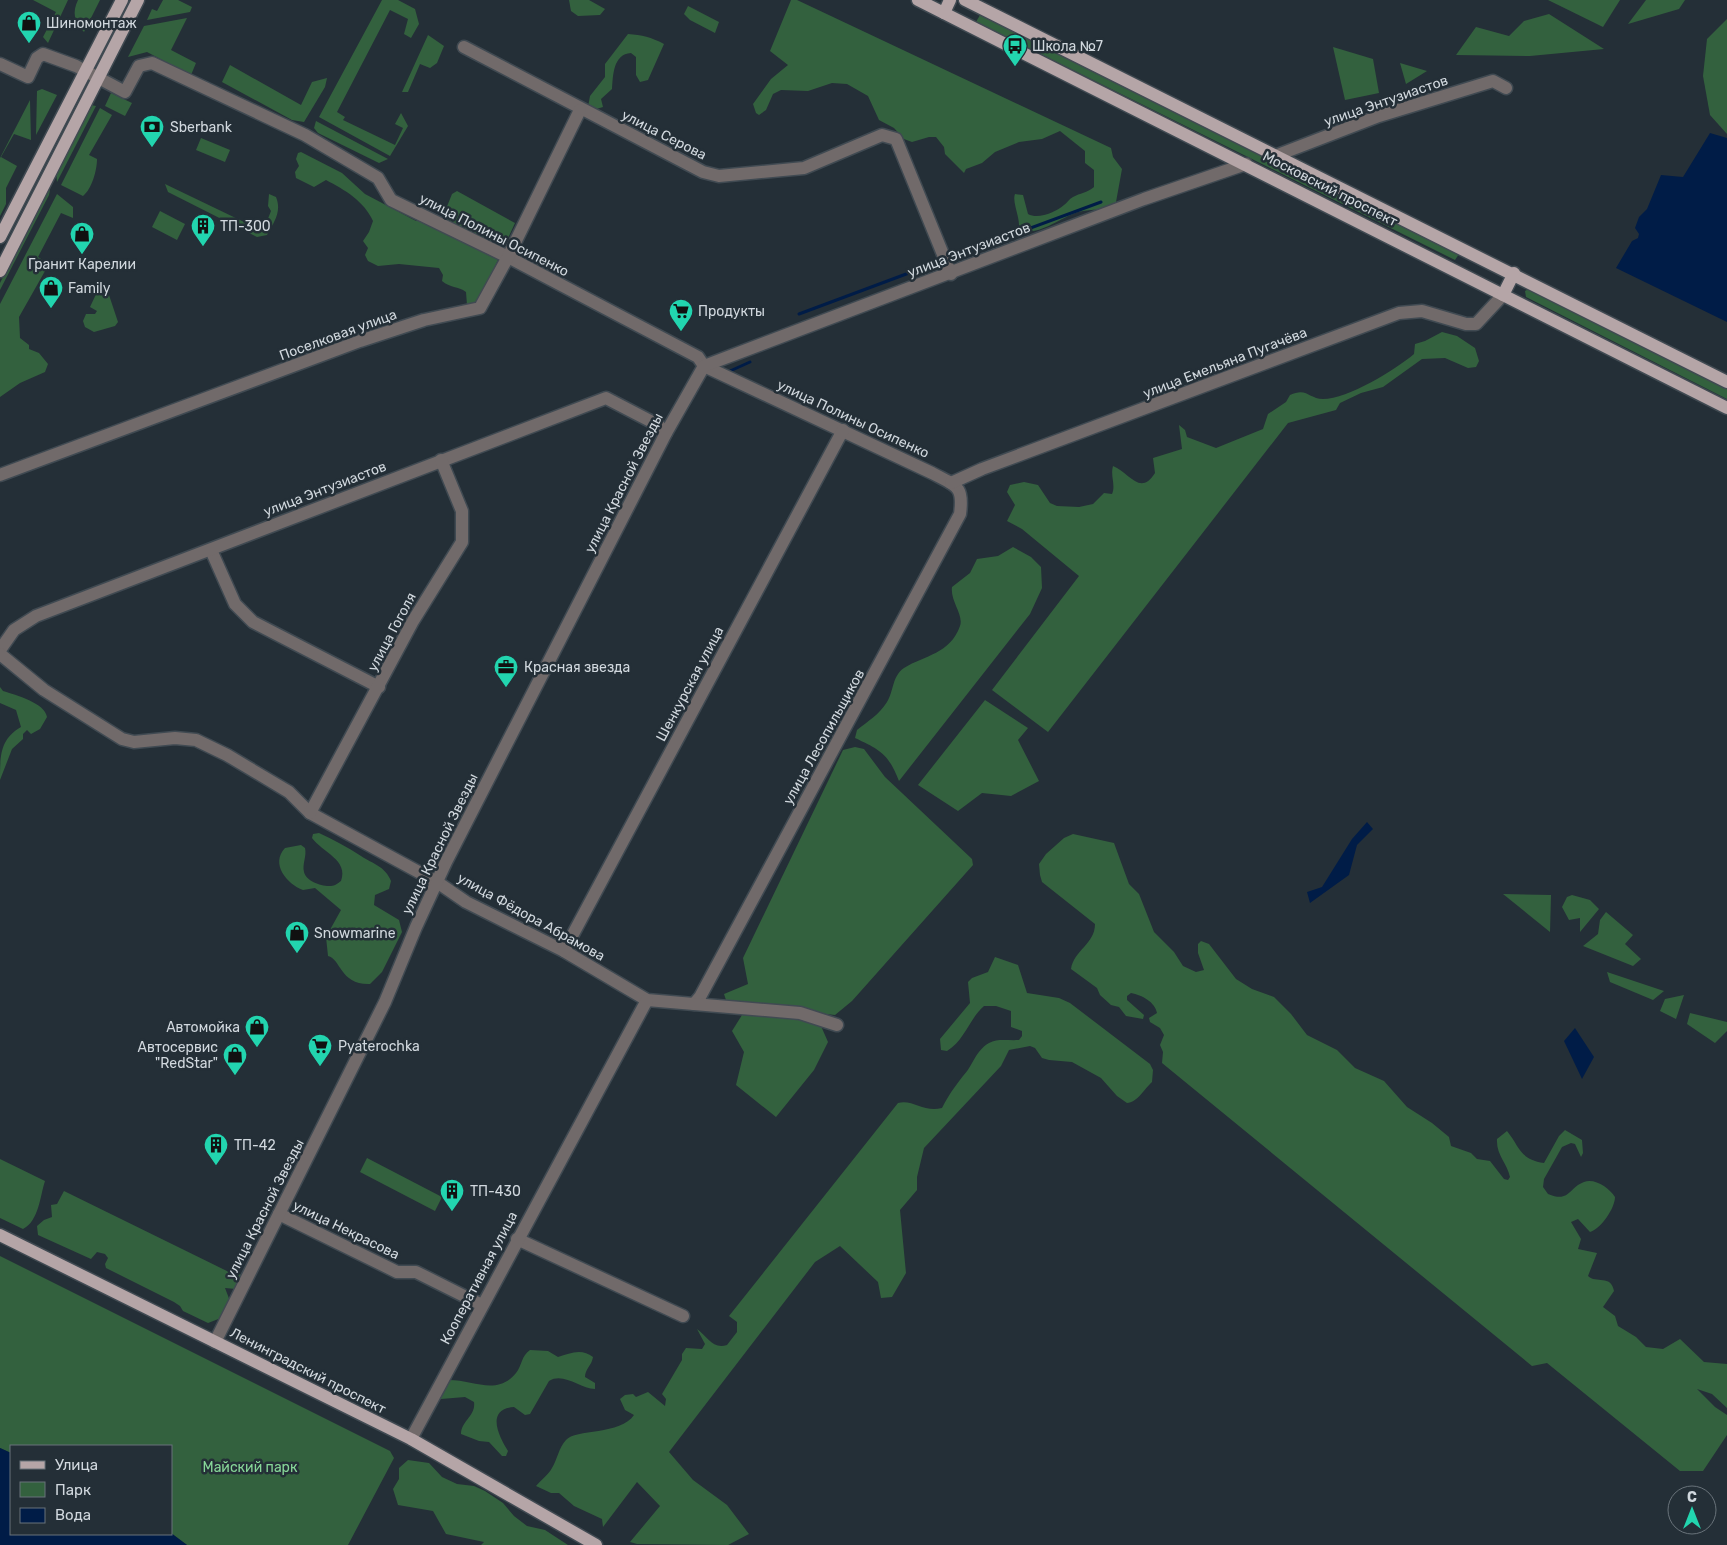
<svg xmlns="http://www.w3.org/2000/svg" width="1727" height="1545" viewBox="0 0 1727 1545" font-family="Rubik,sans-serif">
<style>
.green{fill:#33613e}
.water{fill:#001c47}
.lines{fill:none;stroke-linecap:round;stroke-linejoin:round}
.stream{stroke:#001c47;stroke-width:3}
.minor-casing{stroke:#404a52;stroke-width:15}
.major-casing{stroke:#404a52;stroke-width:15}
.minor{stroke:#716a6a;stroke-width:12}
.major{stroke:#b5a5a7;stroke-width:12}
.labels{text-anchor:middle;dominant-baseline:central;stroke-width:5;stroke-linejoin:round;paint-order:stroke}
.poi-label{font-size:14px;fill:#d1d8de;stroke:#242f37;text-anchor:start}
.street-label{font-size:14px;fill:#d1d8de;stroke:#242f37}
.park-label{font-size:14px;fill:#87d798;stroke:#242f37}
</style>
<rect width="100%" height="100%" fill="#242f37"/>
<g class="green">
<polygon points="33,0 68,0 48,43 43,37 56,12"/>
<path d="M78,0h22l-16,32c-10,-10 -12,-20 -6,-32z"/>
<polygon points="163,0 178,0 192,7 190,12 147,20 152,9 157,11"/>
<polygon points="382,0 398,0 415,9 419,24 411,38 404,34 408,19 390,10 337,112 345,117 343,120 395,145 403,128 395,124 401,113 408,126 390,156 319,117"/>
<polygon points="569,0 589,0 605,9 600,15 578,16 571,11"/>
<path d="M791,0h6l314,148 2,9 9,12 -6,33c-7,9 -23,7 -33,9 -15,2 -34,18 -50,20 -6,1 -10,-1 -14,-6 0,-10 -7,-24 -4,-31l8,1 5,19c10,6 28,-2 36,-9 3,-2 5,-6 9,-8 7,-4 14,-4 21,-10v-17l-9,-7v-12l-25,-20 -18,8 -23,3 -24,10 -13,11 -16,6 -2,4 -19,-19 -1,-7 -8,-10h-7l-17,5 -8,-3 -10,-11 -15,-8 -11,-24 -21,-12 -15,-1 -24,8 -27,-1 -8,4 -7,16 -7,5 -3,-2 -3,-9 18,-25 17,-14 -18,-14z"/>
<polygon points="1548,0 1620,0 1603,27"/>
<polygon points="1646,0 1685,0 1679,9 1628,24"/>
<polygon points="688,6 719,22 715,33 690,20 684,14"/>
<polygon points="1549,14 1604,49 1530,56 1456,55 1476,27 1509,36 1524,21"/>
<polygon points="980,15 1459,254 1455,260 976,22"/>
<polygon points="187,18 171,50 196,63 191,75 147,52 128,57 144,26"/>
<polygon points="1727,19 1727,134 1710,115 1703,76 1707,39"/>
<path d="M628,34c14,1 23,3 36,10l-16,36 -8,2 -4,-7v-18l-5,-4c-18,1 -18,23 -19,36l-11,10 2,8 -10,3 -5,-3 2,-11 15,-19v-13z"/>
<polygon points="428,35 444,46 437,63 430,68 420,64 408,92 402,92"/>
<polygon points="1333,47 1373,59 1379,93 1345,100"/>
<polygon points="1400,63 1427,71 1406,84"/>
<polygon points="230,65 301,105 312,82 327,78 325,87 304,122 292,120 222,82"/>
<polygon points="42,89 57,95 36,135 37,91"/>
<polygon points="111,93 132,103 125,116 105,106"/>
<polygon points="30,100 31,140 14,134 1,157 17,166 6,188 6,204 0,216 0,158"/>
<polygon points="91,105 96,106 57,182 56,172"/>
<path d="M100,108l12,7 -23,40 8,4c0,11 -5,30 -14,37l-22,-11z"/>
<polygon points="316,121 388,159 379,163 318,133 314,128"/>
<polygon points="201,138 230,150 225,162 196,150"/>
<path d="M301,152l41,21 23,21 51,27 26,-2 10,-25 5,-3 58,32 -37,80 -11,2 -1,-13c-8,-6 -16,-4 -24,-11l1,-6 -4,-7 -40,-4 -21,2 -10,-5 -3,-6 3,-7 -5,-7 6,-9 4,-11c-9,-20 -28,-31 -47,-41l-12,7 -18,-9 -1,-6 4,-6 -3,-7 2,-6z"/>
<path d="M165,184l98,47 8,-20 -3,-5 1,-12 7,3c6,15 -2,25 -9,38l-10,2 -89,-45z"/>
<polygon points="50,190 49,195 0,290 0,283 46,193"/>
<polygon points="57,194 73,207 73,218 61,213 38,257 49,264 19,317 20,338 29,345 29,349 39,353 48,364 45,372 20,383 0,397 0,304"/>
<polygon points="160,211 185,224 177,240 152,227"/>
<polygon points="104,286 107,289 118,322 115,326 94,332 85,327 83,321 86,314 95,314 97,311 90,307 98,290"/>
<polygon points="1530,288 1727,387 1727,399 1526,297 1525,291"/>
<path d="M1442,332l15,4 18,12 4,13 -3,6 -8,1 -23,-10 -23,1 -39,28 -22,6 -21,10 -4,7 -48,13 -240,309 -56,-42 87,-114 -57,-47 -15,-8 8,-16 -8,-13 3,-7 14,-3 14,3 12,18 7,3 22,1 14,-3 11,-11 8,1c4,-9 -2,-18 1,-28 16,6 27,31 42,7l-2,-15 29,-9 -3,-24 6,5 2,7 29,11 47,-19 5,-15 18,-12 4,-7c17,-8 19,4 33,4 25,0 72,-29 91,-45l1,-10 10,-3z"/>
<path d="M1013,547l18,10 10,10 1,21 -12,26 -131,167c-11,-28 -19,-31 -44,-43l2,-8c11,-9 22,-15 30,-28 7,-11 5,-26 17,-34 21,-13 46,-14 56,-42 4,-11 -10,-25 -8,-39l18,-14 7,-14 21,-3z"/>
<path d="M0,687l3,4c13,4 42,12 44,26l-7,12 -9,5 -4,-4 -4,4v5l-11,10 -12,31c0,-24 0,-41 21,-53l-5,-17 -16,-7z"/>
<polygon points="985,700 1028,728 1018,740 1039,781 1011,796 982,793 958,811 918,785"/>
<polygon points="855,747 864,749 885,777 972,859 973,865 852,1001 835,1015 727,1003 724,994 748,984 743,958 843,750"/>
<path d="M319,833c15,7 28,14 42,23 12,8 24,10 30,25l-2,8 -14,6 -1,10 25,15 3,12 -20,40 -12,12c-30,1 -29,-25 -42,-28l-2,-19 15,-27 -26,-22 -12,2c-16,-6 -33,-26 -18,-42l16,-3 4,3c2,8 -3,16 -1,24 2,9 18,15 27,14 4,0 7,-3 10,-5 8,-21 -19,-29 -29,-43l1,-4z"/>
<path d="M1073,834l41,9 15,41 10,10 15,38 20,20 9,14 13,6 8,-2 -6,-17v-9l3,-3 8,3 27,35 16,10 22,8 17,17 16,21 30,15 18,18 29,13 23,26 25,16 17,14 2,9 20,7 6,6 13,2 14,18 4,1 2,-3c-3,-14 -14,-22 -13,-38l10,-8c13,16 12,28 37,32l15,-27 6,-6 17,10 1,13 -2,4 -6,-13 -4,-1 -9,4 -18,32 -1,8 5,7c22,9 20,-6 36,-12 11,-4 25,6 31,15 0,11 -14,32 -25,35l-12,-13 -7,3 10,17 -3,10 19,4 -9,23c8,8 23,-2 26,15l-11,16 12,9 3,10 18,11 10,10 17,2 17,-10 24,23 23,2v44l-15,-14 -15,-5 18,18 12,8v20l-24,36h-23l-133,-108 -15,3 -370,-303 1,-11 -3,-7 4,-10 -4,-7 -10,-6 -1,-4 8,-5c-2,-11 -15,-18 -26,-20l-4,3v4l17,15 -1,4 -17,-3 -7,-9 -8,-2 -11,-10 -3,-7 -26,-19c3,-19 24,-25 24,-45l-53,-42 -2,-7 -1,-11 7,-10 18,-16z"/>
<polygon points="1503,894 1551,895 1550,932"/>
<polygon points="1572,895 1590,900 1599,909 1580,932 1580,918 1569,920 1562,907 1567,897"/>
<polygon points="1606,912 1633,935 1625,944 1641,959 1633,966 1583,946 1598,934 1600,920"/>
<path d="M995,957l23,8 9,28 32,5 11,5 80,61 3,6 -1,12c-7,6 -15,21 -25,21l-10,-7 -16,-18 -29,-16 -23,-2 -7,-2 -7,-10 -5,-2 -21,4 -8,16 -77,82 -7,29v13l-17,20 6,63 -14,24 -11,1 -3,-16 -38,-36 -25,16 -146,190 24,28 34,25 22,29 -21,11 -91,-1 -7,-2 30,-36 -23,-24 -34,45 -1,-8 -28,-13 -15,-13h-8l-15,-7c5,-6 13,-12 16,-18 5,-8 7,-21 14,-28 9,-11 55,-5 68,-25l-9,-5 -5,-11 5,-4 8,-1 3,3 12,-5 17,14 1,-7 -4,-5 20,-34v-6l4,-6 16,1 3,-5 -8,-15c10,7 16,21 30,16l10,-13v-10l-8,-6 169,-213c15,-4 26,10 44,5 8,-15 11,-19 21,-32 10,-10 12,-25 26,-33 9,-5 20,-2 30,-3l3,-4v-5l-11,-4v-16l-15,-5h-12c-15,13 -19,34 -37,45l-6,-1 -1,-11 30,-36 -2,-21 4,-4 16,-6z"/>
<polygon points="1607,972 1664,991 1653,1000 1610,982"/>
<polygon points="1684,995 1676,1019 1660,1011 1665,999"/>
<polygon points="1690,1013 1727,1022 1727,1031 1715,1043 1687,1024"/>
<polygon points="742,1015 805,1017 821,1026 828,1042 814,1070 776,1117 736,1085 744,1052 732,1031"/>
<polygon points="367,1158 442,1197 435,1211 360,1172"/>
<path d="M0,1159l45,22c-5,15 -6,40 -22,48l-23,-11z"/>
<polygon points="64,1191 231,1273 233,1276 240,1274 242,1277 236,1289 225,1288 230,1301 221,1318 208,1323 183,1311 180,1306 174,1302 106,1268 105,1264 108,1258 105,1254 97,1252 91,1259 38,1235 37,1226 44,1220 52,1217 51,1205 57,1204"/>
<polygon points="0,1256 390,1451 394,1458 348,1545 187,1545 171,1533 171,1446 11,1446 11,1453 0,1448"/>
<path d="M530,1350l18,1 10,6c12,-4 24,-9 35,0 -1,8 -8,12 -8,20l10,6v6c-15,0 -31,-17 -46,-8l-19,33 -5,1 -11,-8c-29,2 -15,30 -6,44l-2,5h-4l-13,-14 -10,-1 -18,-7c0,-13 15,-18 13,-32l-9,-5 -24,2 -4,-4 12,-15c25,0 48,16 67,-7 6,-7 5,-17 14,-23z"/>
<polygon points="408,1460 429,1463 442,1477 457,1484 474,1486 485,1491 503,1503 514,1516 527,1526 545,1530 568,1545 481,1545 484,1542 446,1534 433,1511 398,1505 393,1489 399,1479 399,1468"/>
</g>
<g class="water">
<polygon points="1710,133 1727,138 1727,322 1616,268 1632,241 1638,238 1639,234 1635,228 1639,217 1647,209 1661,175 1683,177"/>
<polygon points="1367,822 1373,829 1357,845 1349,875 1310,903 1307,892 1322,887 1352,839"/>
<polygon points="1575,1028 1594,1057 1582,1079 1564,1041"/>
<polygon points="0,1448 11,1453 11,1534 171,1533 187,1545 0,1545"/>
</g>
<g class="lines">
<g class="stream">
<polyline points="952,257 1101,202"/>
<polyline points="799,314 941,261"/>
<polyline points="730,371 750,362"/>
</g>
<defs>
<g id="minor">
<polyline points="464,47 703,172 719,176 804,168 882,135 896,139 951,274"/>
<path d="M0,64l28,13 9,-19 6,-4 33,12 49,26 14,-26 13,-3 153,72 73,43 13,22 117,57 190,100 6,9 228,107c24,13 32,12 28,41l-260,483 -6,7"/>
<polyline points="1275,156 1379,116 1493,81 1506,88"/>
<polyline points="0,475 360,341 424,320 480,308 508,257 580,110"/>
<polyline points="951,483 982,469 1399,313 1422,311 1466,324 1476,324 1503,295"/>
<polyline points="211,550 235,604 253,622 379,687"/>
<polyline points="0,650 14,630 36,616 606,398 658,425 666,433"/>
<polyline points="0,654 44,690 122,739 134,742 175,738 196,740 227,755 289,792 310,813 437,882 466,902 564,951 647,1000 800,1013 837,1025"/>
<polyline points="310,813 413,621 462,542 462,511 441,460"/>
<polyline points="564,951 843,430"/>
<polyline points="279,1214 397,1272 416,1272 482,1305"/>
<polyline points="517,1239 683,1316"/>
<polyline points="215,1342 385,1002 416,927 446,862 666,433 704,366 1144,199 1246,164"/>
<polyline points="411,1439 647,1000"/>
</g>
<g id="major">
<polyline points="918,0 1727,408"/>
<polyline points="965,0 1727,382"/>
<polyline points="944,13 950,0"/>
<polyline points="0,237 122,0"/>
<polyline points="0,271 138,0"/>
<polyline points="1503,295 1514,273"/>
<polyline points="0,1235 411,1439 596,1545"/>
</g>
</defs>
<use href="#minor" class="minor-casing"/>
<use href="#major" class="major-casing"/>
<use href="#minor" class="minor"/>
<use href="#major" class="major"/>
</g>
<defs>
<symbol id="shop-pin" viewBox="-11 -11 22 30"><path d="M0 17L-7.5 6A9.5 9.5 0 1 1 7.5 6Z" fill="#22d5af" stroke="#242f37"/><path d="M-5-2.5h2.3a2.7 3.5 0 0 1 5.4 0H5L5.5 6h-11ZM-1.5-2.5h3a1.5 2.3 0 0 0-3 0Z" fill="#111"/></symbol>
<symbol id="bus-pin" viewBox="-11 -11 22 30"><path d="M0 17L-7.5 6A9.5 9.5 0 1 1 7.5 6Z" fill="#22d5af" stroke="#242f37"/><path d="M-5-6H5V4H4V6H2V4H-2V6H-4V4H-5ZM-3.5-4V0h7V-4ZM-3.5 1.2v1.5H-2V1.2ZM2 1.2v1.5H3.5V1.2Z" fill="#111"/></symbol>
<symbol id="bank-pin" viewBox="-11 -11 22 30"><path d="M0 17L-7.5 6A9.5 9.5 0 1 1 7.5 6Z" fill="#22d5af" stroke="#242f37"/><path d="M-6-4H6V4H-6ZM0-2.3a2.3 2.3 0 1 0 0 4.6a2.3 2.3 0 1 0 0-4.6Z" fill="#111"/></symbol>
<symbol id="building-pin" viewBox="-11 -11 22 30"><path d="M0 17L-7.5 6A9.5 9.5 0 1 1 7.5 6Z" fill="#22d5af" stroke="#242f37"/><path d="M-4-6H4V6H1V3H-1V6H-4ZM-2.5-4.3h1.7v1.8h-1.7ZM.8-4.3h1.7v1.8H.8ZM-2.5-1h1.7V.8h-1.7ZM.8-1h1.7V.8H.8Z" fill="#111"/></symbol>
<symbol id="supermarket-pin" viewBox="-11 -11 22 30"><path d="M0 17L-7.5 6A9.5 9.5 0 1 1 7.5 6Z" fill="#22d5af" stroke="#242f37"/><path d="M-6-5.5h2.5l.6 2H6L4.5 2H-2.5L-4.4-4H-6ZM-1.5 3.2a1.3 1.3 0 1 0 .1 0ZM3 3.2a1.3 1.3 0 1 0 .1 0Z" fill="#111"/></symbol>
<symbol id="office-pin" viewBox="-11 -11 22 30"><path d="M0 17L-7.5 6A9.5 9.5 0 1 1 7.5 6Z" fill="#22d5af" stroke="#242f37"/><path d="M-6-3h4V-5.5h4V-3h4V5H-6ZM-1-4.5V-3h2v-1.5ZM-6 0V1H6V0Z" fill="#111"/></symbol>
</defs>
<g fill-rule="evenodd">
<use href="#shop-pin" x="15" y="9" width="28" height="38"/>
<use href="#bus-pin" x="1001" y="32" width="28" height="38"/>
<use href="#bank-pin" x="138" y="113" width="28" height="38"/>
<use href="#building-pin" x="189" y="212" width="28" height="38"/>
<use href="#shop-pin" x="68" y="220" width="28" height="38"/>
<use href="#shop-pin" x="37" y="274" width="28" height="38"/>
<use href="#supermarket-pin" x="667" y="297" width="28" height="38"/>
<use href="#office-pin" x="492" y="653" width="28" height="38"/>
<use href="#shop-pin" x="283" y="919" width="28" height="38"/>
<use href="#shop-pin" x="243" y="1013" width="28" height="38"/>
<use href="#supermarket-pin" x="306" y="1032" width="28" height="38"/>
<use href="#shop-pin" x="221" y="1041" width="28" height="38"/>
<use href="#building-pin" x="202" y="1131" width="28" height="38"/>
<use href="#building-pin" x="438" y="1177" width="28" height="38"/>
</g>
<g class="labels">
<g class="poi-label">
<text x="46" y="23">Шиномонтаж</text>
<text x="1032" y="46">Школа №7</text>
<text x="170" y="127">Sberbank</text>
<text x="220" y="226">ТП-300</text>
<text x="82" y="264" text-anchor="middle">Гранит Карелии</text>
<text x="68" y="288">Family</text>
<text x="698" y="311">Продукты</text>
<text x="524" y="667">Красная звезда</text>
<text x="314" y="933">Snowmarine</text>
<text x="240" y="1027" text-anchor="end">Автомойка</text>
<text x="338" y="1046">Pyaterochka</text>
<text x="218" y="1047" text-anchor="end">Автосервис<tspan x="218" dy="16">"RedStar"</tspan></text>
<text x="234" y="1145">ТП-42</text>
<text x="470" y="1191">ТП-430</text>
</g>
<g class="street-label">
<text transform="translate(1386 101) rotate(-19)">улица Энтузиастов</text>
<text transform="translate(664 135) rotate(27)">улица Серова</text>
<text transform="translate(1330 189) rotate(27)">Московский проспект</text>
<text transform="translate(494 235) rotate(27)">улица Полины Осипенко</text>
<text transform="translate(969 250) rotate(-21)">улица Энтузиастов</text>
<text transform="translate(338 335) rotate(-20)">Поселковая улица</text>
<text transform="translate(1225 363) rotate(-21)">улица Емельяна Пугачёва</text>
<text transform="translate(853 419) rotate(25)">улица Полины Осипенко</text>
<text transform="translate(624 483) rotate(-63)">улица Красной Звезды</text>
<text transform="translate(325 489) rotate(-21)">улица Энтузиастов</text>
<text transform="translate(392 632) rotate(-62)">улица Гоголя</text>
<text transform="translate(690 684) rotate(-62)">Шенкурская улица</text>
<text transform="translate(824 737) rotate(-61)">улица Лесопильщиков</text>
<text transform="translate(440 844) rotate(-64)">улица Красной Звезды</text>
<text transform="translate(531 917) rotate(29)">улица Фёдора Абрамова</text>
<text transform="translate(265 1209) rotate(-63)">улица Красной Звезды</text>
<text transform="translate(346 1230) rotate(26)">улица Некрасова</text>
<text transform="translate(479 1278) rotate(-62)">Кооперативная улица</text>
<text transform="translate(308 1371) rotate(27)">Ленинградский проспект</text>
</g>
<g class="park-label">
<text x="250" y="1467">Майский парк</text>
</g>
</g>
<rect x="10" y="1445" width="162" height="90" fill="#242f37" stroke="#69737a"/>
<rect x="20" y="1461" width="25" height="8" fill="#b5a5a7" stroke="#69737a"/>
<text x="55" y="1470" font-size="15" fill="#d1d8de">Улица</text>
<rect x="20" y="1482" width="25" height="15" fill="#33613e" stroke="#69737a"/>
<text x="55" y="1495" font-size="15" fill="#d1d8de">Парк</text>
<rect x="20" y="1508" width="25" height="15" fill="#001c47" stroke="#69737a"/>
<text x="55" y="1520" font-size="15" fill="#d1d8de">Вода</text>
<g transform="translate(1692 1510)"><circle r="24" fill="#242f37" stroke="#69737a"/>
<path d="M0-4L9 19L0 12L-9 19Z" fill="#22d5af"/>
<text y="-8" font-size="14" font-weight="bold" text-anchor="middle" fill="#d1d8de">С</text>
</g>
</svg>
